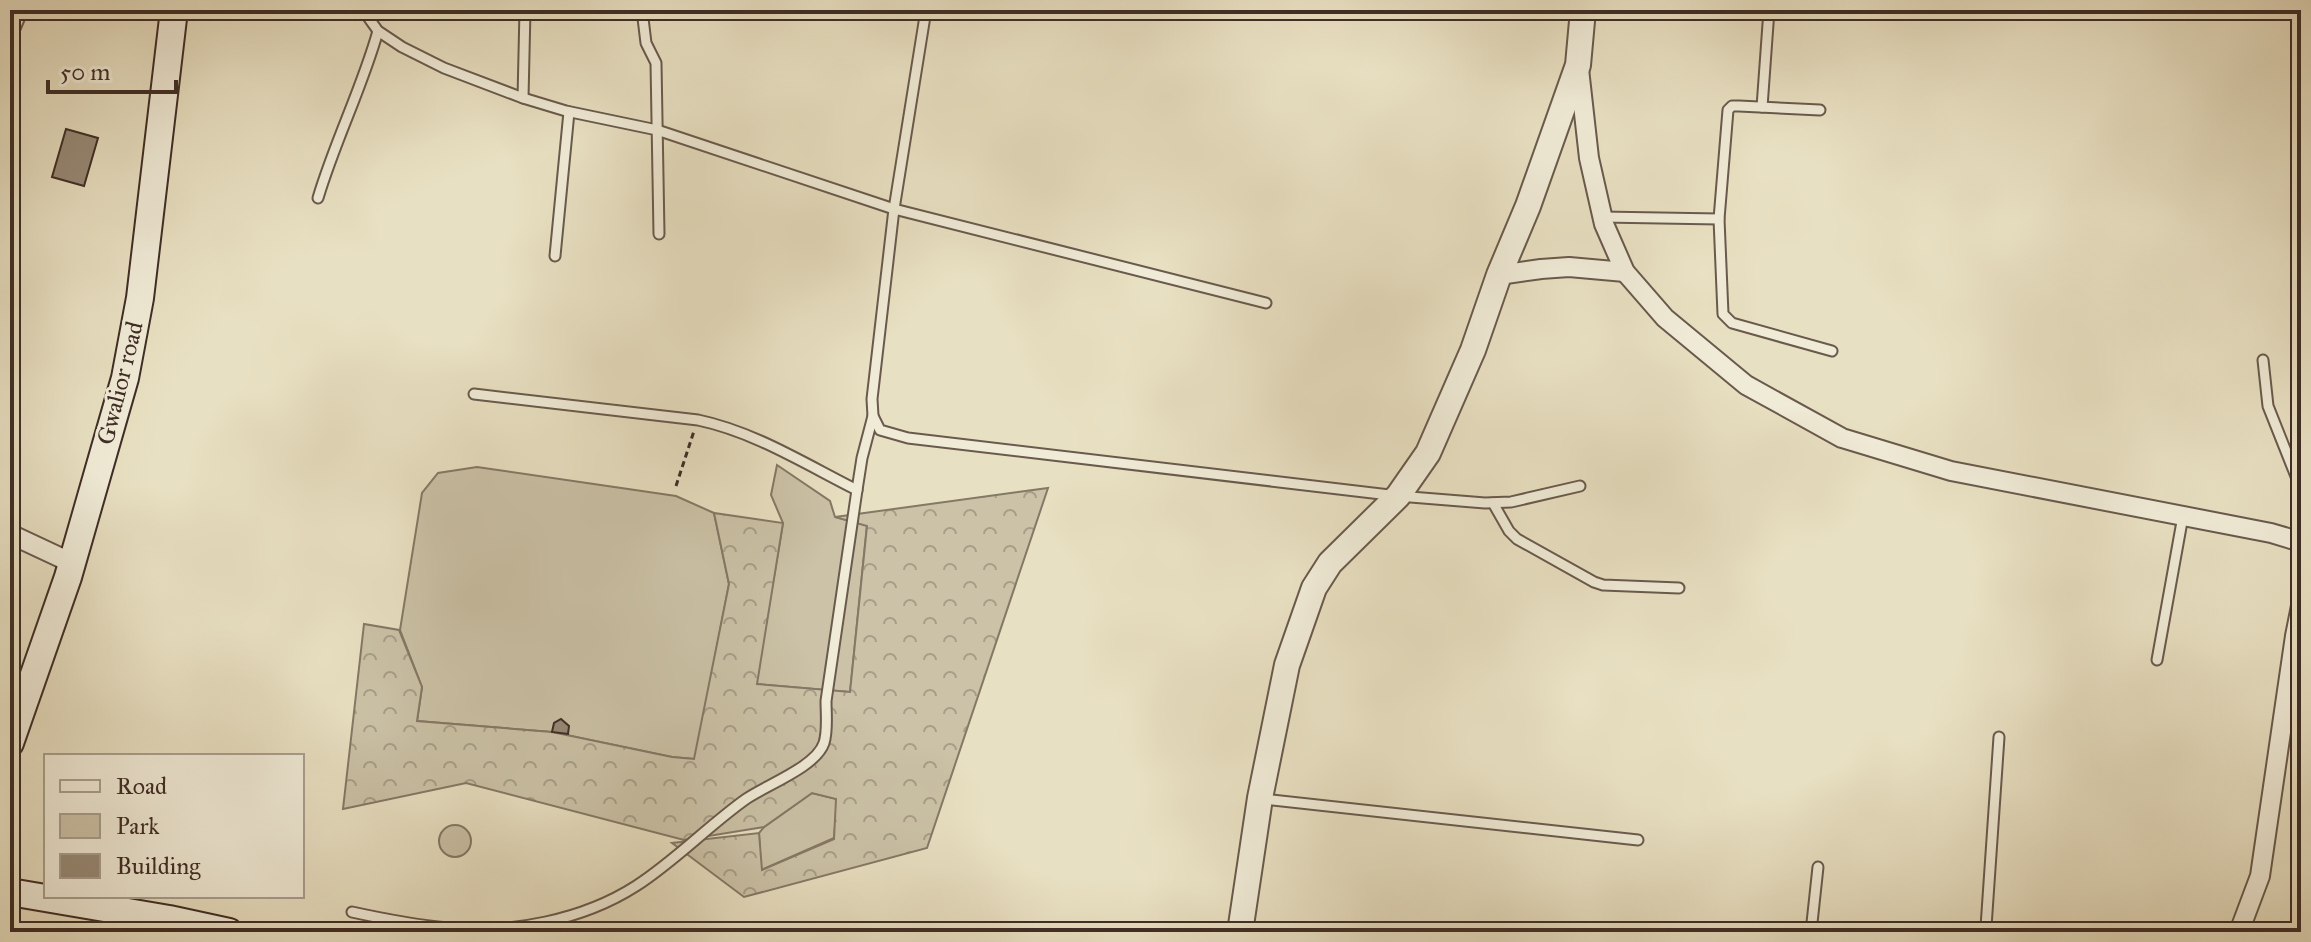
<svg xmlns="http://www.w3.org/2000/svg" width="2311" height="942" viewBox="0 0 2311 942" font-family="'IM FELL Great Primer',serif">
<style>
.green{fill:#cbc2a7;stroke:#857866;stroke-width:2}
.forest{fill:url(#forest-crowns);stroke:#857866;stroke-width:2}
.building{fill:#978a77;stroke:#3f2d26;stroke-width:2}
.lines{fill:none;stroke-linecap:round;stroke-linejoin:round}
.service-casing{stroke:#695a4d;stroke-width:13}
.minor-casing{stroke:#695a4d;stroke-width:22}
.tertiary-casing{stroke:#695a4d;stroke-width:28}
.secondary-casing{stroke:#3f2d26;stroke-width:30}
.path{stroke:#3f2d26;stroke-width:3;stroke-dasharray:6 4;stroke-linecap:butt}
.service{stroke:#f0ebd7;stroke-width:9}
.minor{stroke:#f0ebd7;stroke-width:18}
.tertiary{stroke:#f0ebd7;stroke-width:24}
.secondary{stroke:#f0ebd7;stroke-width:26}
.labels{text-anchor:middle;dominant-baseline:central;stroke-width:6;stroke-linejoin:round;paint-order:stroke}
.street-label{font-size:24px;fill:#3f2d26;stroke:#f0ebd7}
</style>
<defs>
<pattern id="forest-crowns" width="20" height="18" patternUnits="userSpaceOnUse" patternTransform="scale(2)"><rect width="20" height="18" fill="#cbc2a7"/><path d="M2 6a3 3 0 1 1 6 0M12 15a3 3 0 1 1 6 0" fill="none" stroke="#a69e88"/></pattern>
</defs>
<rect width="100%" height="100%" fill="#e8e0c2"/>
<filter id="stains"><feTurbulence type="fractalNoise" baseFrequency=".0025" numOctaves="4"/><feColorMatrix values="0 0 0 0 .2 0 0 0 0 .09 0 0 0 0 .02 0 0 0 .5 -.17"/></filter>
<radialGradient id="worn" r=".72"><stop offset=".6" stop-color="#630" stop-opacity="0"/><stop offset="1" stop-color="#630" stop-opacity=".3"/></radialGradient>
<g class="green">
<polygon points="777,465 830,501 835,517 867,525 850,692 756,684 783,523 771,495"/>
<polygon points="477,467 676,496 714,513 729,584 695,759 672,757 552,732 417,721 422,687 400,630 422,493 438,473"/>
<polygon points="812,793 837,799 834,838 761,870 759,833 764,827"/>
<circle cx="455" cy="841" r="16"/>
</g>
<polygon class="forest" points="1048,488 927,848 744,897 672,843 759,833 762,870 834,839 836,799 812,793 764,827 684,840 466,783 343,809 364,624 399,630 422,687 417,721 552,732 672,757 694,759 729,584 714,513 783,523 757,684 850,692 867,526 835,517"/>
<g class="building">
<polygon points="66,129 98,138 84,186 52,177"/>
<polygon points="561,719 569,726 568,734 552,732 554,723"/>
</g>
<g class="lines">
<defs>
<g id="service">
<polyline points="363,10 378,31 402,47 444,68 523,98 566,111 657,130 894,209 1266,303"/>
<polyline points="642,10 646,43 656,63 659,234"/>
<polyline points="926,10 894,209 872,399 873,416 880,430 908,438 1398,496 1485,503 1511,502 1580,486"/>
<polyline points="523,98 525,10"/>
<polyline points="1762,107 1769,10"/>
<polyline points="1820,110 1739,106 1732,106 1728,110 1719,219 1723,314 1732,323 1832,351"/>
<path d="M318,198c17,-57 44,-110 60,-167"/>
<polyline points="1602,217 1719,219"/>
<polyline points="555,256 569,112"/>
<polyline points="2263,360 2268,406 2301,489"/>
<path d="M474,394l224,26c57,12 107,44 159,70"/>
<polyline points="1493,503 1509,531 1517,539 1594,582 1603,585 1679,588"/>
<polyline points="2157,660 2183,516"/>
<polyline points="1263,799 1638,840"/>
<path d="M352,912c32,7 64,13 96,16 63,6 135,-8 188,-42 39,-25 72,-60 110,-87 20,-14 70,-32 78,-56 4,-13 2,-29 2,-42l31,-211 5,-32 11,-42"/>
<polyline points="1811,932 1818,867"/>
<polyline points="1943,932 1983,929 1986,927 1999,737"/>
</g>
<g id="minor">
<polyline points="10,29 18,10"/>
<polyline points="1579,69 1589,158 1604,224 1625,272 1665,318 1746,385 1842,438 1951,471 2271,533 2301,542"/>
<polyline points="1499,275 1541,269 1569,267 1625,272"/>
<polyline points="10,534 72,563"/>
<polyline points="2239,932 2260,876 2295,636 2301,606"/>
</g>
<polyline id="tertiary" points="1240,932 1260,798 1287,665 1314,588 1330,563 1398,496 1428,453 1473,350 1499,275 1528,206 1578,65 1583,10"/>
<g id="secondary">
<polyline points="10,743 68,577 125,378 140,298 174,10"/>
<polyline points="10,892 169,919 229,932"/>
</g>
</defs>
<use href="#service" class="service-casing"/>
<use href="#minor" class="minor-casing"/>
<use href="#tertiary" class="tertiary-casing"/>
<use href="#secondary" class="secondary-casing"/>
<polyline class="path" points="676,486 694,431"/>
<use href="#service" class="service"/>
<use href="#minor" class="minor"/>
<use href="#tertiary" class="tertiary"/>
<use href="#secondary" class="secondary"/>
</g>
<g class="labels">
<g class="street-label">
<text transform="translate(120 383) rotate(-76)">Gwalior road</text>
</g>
</g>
<rect width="2311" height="942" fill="none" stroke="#e8e0c2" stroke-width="40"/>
<rect x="12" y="12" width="2287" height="918" fill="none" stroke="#3f2d26" stroke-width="4"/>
<rect x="20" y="20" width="2271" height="902" fill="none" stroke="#3f2d26" stroke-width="2"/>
<rect x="44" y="754" width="260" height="144" fill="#f0ebd7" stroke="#a99f90" stroke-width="2"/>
<rect x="60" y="780" width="40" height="12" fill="#f0ebd7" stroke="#a99f90" stroke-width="2"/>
<text x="116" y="794" font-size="24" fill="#3f2d26">Road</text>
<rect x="60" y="814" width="40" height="24" fill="#cbc2a7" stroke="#a99f90" stroke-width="2"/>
<text x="116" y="834" font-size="24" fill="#3f2d26">Park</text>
<rect x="60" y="854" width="40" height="24" fill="#978a77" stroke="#a99f90" stroke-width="2"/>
<text x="116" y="874" font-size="24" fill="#3f2d26">Building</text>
<path d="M48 80v12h128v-12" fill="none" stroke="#3f2d26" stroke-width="4"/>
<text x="60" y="80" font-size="24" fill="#3f2d26" stroke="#f0ebd7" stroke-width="6" paint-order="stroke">50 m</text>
<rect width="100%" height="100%" filter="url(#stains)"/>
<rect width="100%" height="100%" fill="url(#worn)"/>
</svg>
